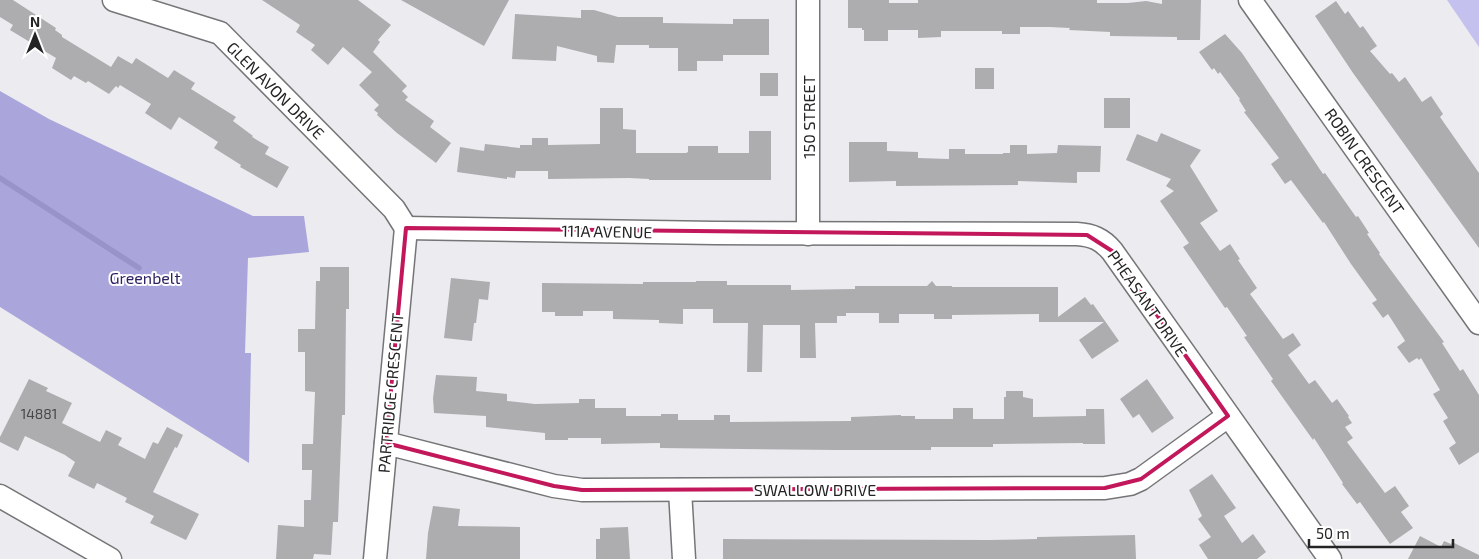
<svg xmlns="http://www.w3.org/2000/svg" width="1479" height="559" viewBox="0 0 1479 559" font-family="'Exo 2',sans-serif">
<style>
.green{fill:#c4c1ee}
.forest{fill:#aaa6db}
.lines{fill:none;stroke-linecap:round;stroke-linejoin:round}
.stream{stroke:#9893c8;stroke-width:5.5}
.building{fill:#adadb0}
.minor-casing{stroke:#757578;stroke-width:25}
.minor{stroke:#fff;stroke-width:22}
.marked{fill:none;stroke:#c2185b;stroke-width:4;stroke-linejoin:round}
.labels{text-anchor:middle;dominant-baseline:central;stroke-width:4;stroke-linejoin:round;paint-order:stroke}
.number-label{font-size:14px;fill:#464648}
.street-label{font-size:16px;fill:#242425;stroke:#fff}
.park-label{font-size:16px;fill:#2f2261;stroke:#fff}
</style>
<rect width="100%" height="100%" fill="#ececf0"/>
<polygon class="green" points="1447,0 1479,0 1479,47"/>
<polygon class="forest" points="0,91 49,119 253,216 304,216 309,252 248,258 245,353 251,353 249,463 0,307"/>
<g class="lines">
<polyline class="stream" points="0,178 139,268"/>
</g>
<g class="building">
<polygon points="0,0 13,0 56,28 55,30 62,35 62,37 111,67 118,56 132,64 136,58 168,78 174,70 195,83 191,89 236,117 233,121 253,136 252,137 269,147 265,154 289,167 277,188 240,167 241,165 214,148 218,142 179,117 171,130 145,113 151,104 120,85 118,88 116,86 109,94 88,81 86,83 74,76 71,80 52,68 56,58 10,30 13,25 0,17"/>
<polygon points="262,0 358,0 391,25 378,40 380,42 373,52 407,86 402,91 408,97 405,100 434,121 430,127 451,143 436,163 397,133 377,115 378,113 374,110 379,105 359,85 372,72 343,47 328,65 311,50 315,45 296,32 300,25"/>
<polygon points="401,0 509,0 484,46"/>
<polygon points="848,0 889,0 889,3 918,3 918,0 1097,0 1097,3 1128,3 1146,1 1162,4 1162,0 1201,0 1200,40 1177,40 1177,37 1110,36 1110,32 1069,30 1070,28 1049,27 1020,27 1020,34 1002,34 1002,31 941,31 941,37 918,38 918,30 888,30 888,41 864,41 864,30 862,30 862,28 848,28"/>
<polygon points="1336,1 1345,14 1348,11 1360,28 1363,26 1377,46 1370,51 1390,74 1392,73 1399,82 1405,77 1422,102 1431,96 1443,114 1440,117 1479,173 1479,248 1353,73 1315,16"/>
<polygon points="581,10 594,10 618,17 663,17 663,23 733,24 733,19 769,19 769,55 723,55 723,61 697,61 697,71 678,71 678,48 649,48 649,45 616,45 614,63 597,62 597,56 557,46 556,61 512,59 515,14 581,18"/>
<polygon points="1225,34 1242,53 1323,174 1325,173 1356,217 1358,216 1369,233 1367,234 1380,253 1379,254 1444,342 1442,343 1460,371 1463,369 1479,395 1479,452 1459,465 1449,448 1456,443 1443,421 1448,418 1433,394 1440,390 1421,358 1419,360 1417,358 1409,363 1397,347 1405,341 1404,339 1388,314 1383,318 1372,303 1377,300 1351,264 1324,222 1323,223 1291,180 1285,184 1271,164 1279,158 1244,112 1246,111 1239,100 1240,99 1220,72 1218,74 1214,68 1212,70 1199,52"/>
<rect x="975" y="68" width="19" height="21"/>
<rect x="760" y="73" width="18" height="23"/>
<rect x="1104" y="98" width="26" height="30"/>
<polygon points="600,108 623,108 623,129 636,130 636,153 686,153 688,152 688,146 718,146 718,153 749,153 749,131 771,131 771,180 649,180 649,179 629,178 548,179 548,171 516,171 515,178 507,177 507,179 457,172 460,147 484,151 485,144 520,148 520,145 532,145 532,138 548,138 548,145 600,144"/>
<polygon points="1161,133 1201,150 1190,166 1218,211 1200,223 1220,251 1230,244 1240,259 1238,260 1257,288 1250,294 1283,339 1293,333 1301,345 1288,355 1309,384 1315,380 1332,403 1337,399 1349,416 1348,417 1352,423 1345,427 1353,438 1347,442 1385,493 1395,486 1409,506 1401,512 1413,528 1390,544 1360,502 1357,504 1342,484 1343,483 1314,438 1313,440 1271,381 1273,379 1244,337 1247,336 1227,307 1225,308 1183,247 1189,243 1160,201 1174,191 1166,186 1171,179 1126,160 1137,134 1157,142"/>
<polygon points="849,142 887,142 887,151 918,152 918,158 949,159 949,149 965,149 965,154 1003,154 1003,153 1010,153 1010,145 1027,145 1027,154 1057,153 1058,145 1101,146 1100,172 1077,172 1077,183 1018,181 1018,185 896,186 896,181 849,182"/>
<polygon points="320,267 349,267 349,309 346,309 345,415 342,415 338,522 333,522 331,555 314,554 313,559 276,559 278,525 304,527 304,500 311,500 312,470 302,470 302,444 313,444 315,392 305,391 305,352 298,352 298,329 315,329 316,281 320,281"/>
<polygon points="451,278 490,282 488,300 479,299 476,323 474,323 472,341 444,338"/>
<polygon points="696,281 727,281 727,285 791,285 791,290 855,289 855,286 927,286 932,281 936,286 952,286 952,287 1058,287 1058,317 1085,297 1091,305 1093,304 1119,341 1092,359 1079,340 1104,322 1039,322 1039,314 952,315 952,319 934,319 934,314 899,314 899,323 879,323 879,313 846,313 846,316 837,316 837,323 815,323 816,358 800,358 800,325 763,325 762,372 747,372 748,323 713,323 713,309 683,309 683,324 659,323 659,320 613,319 613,311 583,311 583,316 555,316 555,312 542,312 542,283 643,284 643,282 696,282"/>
<polygon points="436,375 477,377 476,391 507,394 507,401 535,404 579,403 579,399 595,399 595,408 626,408 626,416 661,416 661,414 678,414 678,420 714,420 714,415 730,415 730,422 851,421 851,417 901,415 901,416 915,416 915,419 953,419 953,408 973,408 973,419 1004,419 1004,397 1006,397 1006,391 1023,391 1023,397 1033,399 1033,417 1086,416 1086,409 1104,409 1105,444 1083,444 1083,443 993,444 993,447 931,447 931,450 838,450 660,448 660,443 601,444 601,438 568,438 568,440 545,440 545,433 486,427 486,416 434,413 433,398"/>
<polygon points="29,379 48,388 46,391 72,403 62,423 100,442 106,430 122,438 118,445 145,459 153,442 158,444 167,427 183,435 177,448 175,447 153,492 199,514 186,540 150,523 154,516 125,502 127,498 97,483 94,489 68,476 75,462 65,455 25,436 18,451 0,442 0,437"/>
<polygon points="1147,379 1174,418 1152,433 1139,414 1133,418 1120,399"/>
<polygon points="1212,474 1236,508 1224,516 1242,543 1253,534 1266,552 1257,559 1208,559 1199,545 1211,537 1198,519 1202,516 1189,490"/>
<polygon points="433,506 460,509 458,526 520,527 520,559 426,559 428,533"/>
<polygon points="628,527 630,559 596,559 596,539 600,539 600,528"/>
<polygon points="1135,535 1136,559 723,559 723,539 989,540 1037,539 1037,537"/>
<polygon points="1420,536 1441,547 1444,541 1451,544 1452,542 1479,555 1479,559 1408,559"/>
</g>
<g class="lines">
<defs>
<g id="minor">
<polyline points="114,0 220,33 394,209 406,228"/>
<polyline points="1250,0 1479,323"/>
<path d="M406,228l309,5 362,1c15,1 25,5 35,17l218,308"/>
<polyline points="808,234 808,0"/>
<polyline points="386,443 554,486 582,490 1105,488 1130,484 1141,479 1228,416"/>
<polyline points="680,490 684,559"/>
<polyline points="0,496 110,559"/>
<polyline points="375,559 406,228"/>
</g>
</defs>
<use href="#minor" class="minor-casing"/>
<use href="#minor" class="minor"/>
</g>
<path class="marked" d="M406,228l681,7 25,16 116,165 -87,63 -36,9 -523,2 -28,-4 -168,-43z"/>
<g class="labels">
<g class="number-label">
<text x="39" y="413">14881</text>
</g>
<g class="street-label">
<text transform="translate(276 90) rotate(45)">GLEN AVON DRIVE</text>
<text transform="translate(808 117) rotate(-90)">150 STREET</text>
<text transform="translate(1365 161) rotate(55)">ROBIN CRESCENT</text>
<text transform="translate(607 231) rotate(1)">111A AVENUE</text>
<text transform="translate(1148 303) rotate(55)">PHEASANT DRIVE</text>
<text transform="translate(390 393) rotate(-85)">PARTRIDGE CRESCENT</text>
<text x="815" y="489">SWALLOW DRIVE</text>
</g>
<g class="park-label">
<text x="145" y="277">Greenbelt</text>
</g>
</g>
<g transform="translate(35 35)" stroke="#ffffff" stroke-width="4" paint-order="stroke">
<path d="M0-4L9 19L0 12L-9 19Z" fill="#242425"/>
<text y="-8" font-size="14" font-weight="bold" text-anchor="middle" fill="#242425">N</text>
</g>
<path d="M1309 539v8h144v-8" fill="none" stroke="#242425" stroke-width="2.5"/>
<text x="1316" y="539" font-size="15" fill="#242425" stroke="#ffffff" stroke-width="4" paint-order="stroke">50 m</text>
</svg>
